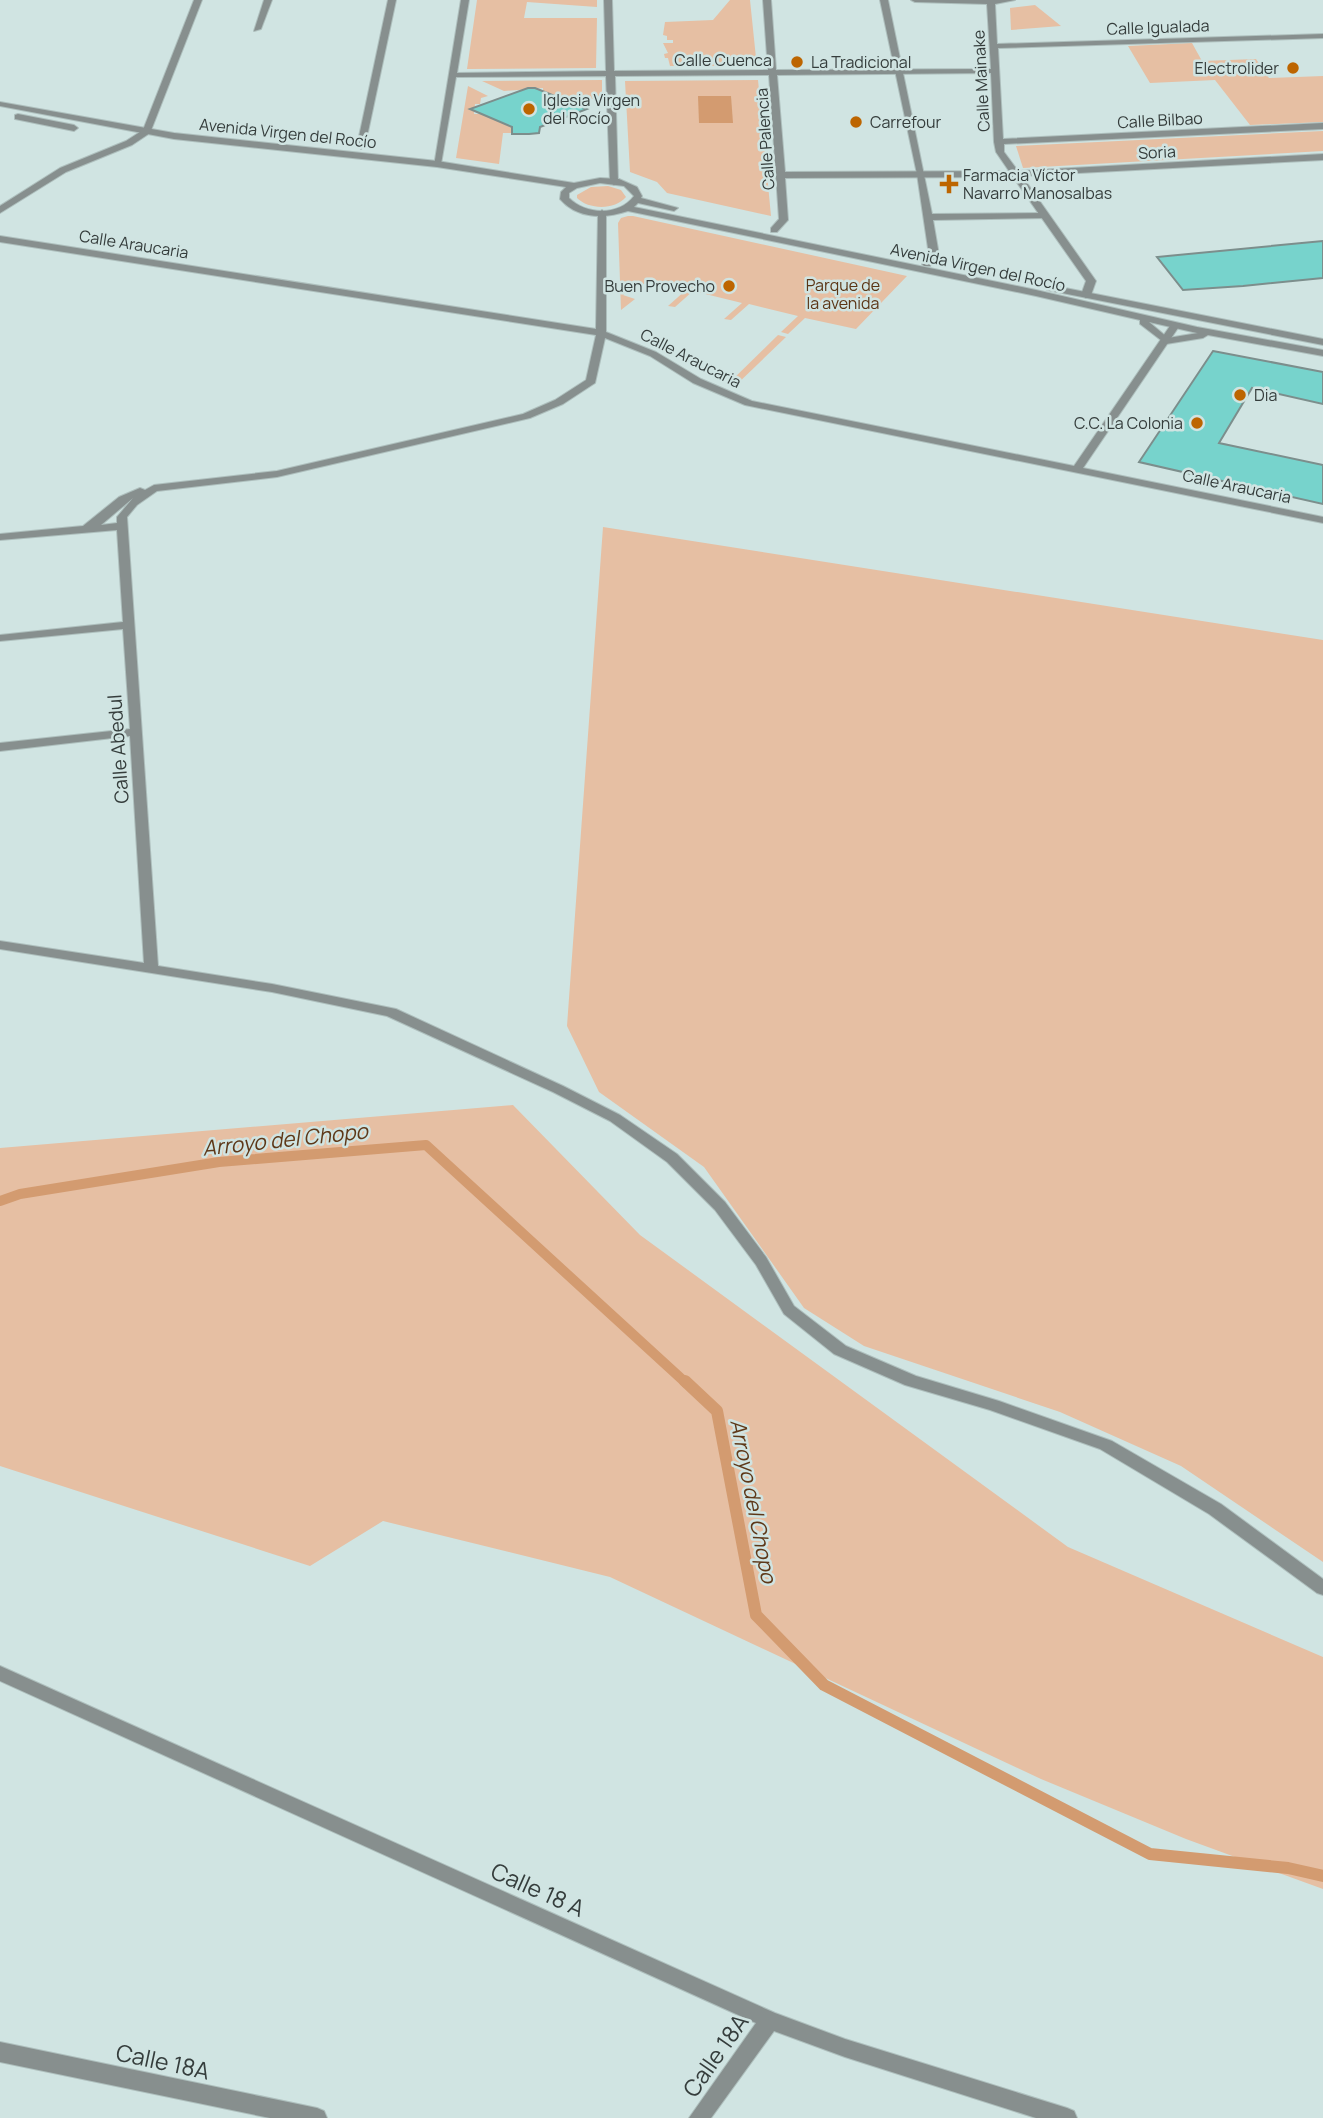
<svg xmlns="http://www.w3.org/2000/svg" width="1323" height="2118" viewBox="0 0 1323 2118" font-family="Manrope,sans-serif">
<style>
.green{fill:#e6bfa3}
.water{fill:#d39b70}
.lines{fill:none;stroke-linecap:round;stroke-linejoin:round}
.stream-far1{stroke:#d39b70;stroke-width:10}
.stream{stroke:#d39b70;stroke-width:12}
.building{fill:#77d3cc;stroke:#7c8e8c;stroke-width:2}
.pedestrian-casing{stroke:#aebfbd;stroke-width:2}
.minor-casing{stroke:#aebfbd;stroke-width:2}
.tertiary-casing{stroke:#aebfbd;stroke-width:2}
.pedestrian{fill:#878f8e;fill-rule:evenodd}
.minor{fill:#878f8e;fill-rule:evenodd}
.tertiary{fill:#878f8e;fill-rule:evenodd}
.poi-dot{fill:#bd6500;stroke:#d0e4e2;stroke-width:2.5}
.labels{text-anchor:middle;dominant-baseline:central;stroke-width:5;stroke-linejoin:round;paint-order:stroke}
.far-street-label{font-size:16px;fill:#353d3c;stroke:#d0e4e2}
.far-poi-label{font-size:16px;fill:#353d3c;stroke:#d0e4e2;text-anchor:start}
.far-park-label{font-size:16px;fill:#5b3515;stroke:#d0e4e2}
.street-label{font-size:19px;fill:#353d3c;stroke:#d0e4e2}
.water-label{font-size:21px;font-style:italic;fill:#5e3818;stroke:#d0e4e2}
.near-street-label{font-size:23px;fill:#353d3c;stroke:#d0e4e2}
</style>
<rect width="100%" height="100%" fill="#d0e4e2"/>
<g class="green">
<polygon points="477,0 597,0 597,7 527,2 524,18 597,18 596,68 467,69"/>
<polygon points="730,0 750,0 756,58 740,58 740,66 670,66 668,58 665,58 664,54 668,53 663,43 673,43 673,40 667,40 667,36 663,35 665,22 713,20"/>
<polygon points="1035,5 1061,26 1011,30 1010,8"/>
<polygon points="1192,43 1202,61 1256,59 1269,78 1323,76 1323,122 1250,125 1215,80 1150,83 1128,46"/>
<polygon points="602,80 602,99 563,99 543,96 543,88 504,91 482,81"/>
<polygon points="758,80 771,216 667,193 657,182 630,172 625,81"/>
<polygon points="468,86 488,96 481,98 480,104 475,104 474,114 494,114 514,123 512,133 503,133 499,164 456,158"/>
<polygon points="1323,131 1323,151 1023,168 1016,146"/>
<path d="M608,186l13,4 5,7c-11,13 -37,13 -49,1v-3l14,-8z"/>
<polygon points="628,216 633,216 907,276 856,329 805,318 788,334 781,332 798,316 749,304 731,320 724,319 742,303 693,291 675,307 668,306 686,290 648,281 644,284 636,283 623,295 635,299 621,310 618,223 621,218"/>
<polygon points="778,335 786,337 734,387 728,384"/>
<polygon points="603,527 1323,640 1323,1562 1181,1466 1060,1412 864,1346 804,1308 704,1167 599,1092 567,1026"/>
<polygon points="513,1105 640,1235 1068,1547 1323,1657 1323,1889 1186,1839 1041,1779 610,1577 383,1521 310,1566 0,1466 0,1148"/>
</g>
<polygon class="water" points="698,96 731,96 733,123 699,123"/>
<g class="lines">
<polyline class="stream-far1" points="0,1201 20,1194 219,1162 426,1145 686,1383"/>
<polyline class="stream" points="685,1381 717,1411 756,1615 824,1685 1150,1854 1288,1868 1323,1876"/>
</g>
<g class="building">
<polygon points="528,88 535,88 587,109 540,127 539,133 529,134 512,134 512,127 470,109"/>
<polygon points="1323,241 1323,278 1243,286 1183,290 1157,257"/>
<polygon points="1213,351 1323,372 1323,404 1252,388 1219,443 1323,465 1323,504 1139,462"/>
</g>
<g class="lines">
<defs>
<polygon id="pedestrian" points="880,0 888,0 932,214 1045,213 1049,216 1048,218 933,220 939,255 930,266 924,266 922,264 929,255 917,174"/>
<g id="minor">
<polygon points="194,0 202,0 150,133 132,145 66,172 0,213 0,206 60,168 126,141 143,130"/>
<polygon points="264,0 272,0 261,29 254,31"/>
<polygon points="388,0 396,0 365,146 361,149 357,146"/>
<path d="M461,0h8l-12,73 149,-2 -2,-71h8l2,71 154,-1 -5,-70h8l5,70 215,-1 -4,-65 -72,-2 -4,-2h104l-20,4 2,40 326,-10v4l-325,10 5,91 320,-16v6l-319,15v8l14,19 305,-17v6l-301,16 74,105 -5,14 -5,3 -5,-3 5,-14 -73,-104 -228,1 3,42 -11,12h-6v-4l8,-9 -10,-144 -154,1 3,106 -4,3 -4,-3 -4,-106 -150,1 -15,87 -7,2zM991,73l3,69 2,10 13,19 -224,1 -8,-97z"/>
<path d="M602,210l4,3v119l50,20 45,27 51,22 322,65 98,-143h6l2,2 -97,143 240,49v6l-578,-118 -52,-22 -43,-27 -45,-18 -10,45 -32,21 -33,14 -253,59 -120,14 -20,14 -10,12 31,449 114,18 124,25 167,77 57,29 57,39 48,48 41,55 28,49 52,40 70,30 83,25 113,40 109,63 102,75v16l-6,-2 -108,-79 -109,-65 -110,-39 -85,-25 -71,-31 -50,-40 -28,-49 -41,-55 -48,-48 -57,-41 -57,-29 -166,-76 -115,-24 -272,-43v-8l144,22 -14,-227 -130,15v-8l130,-14 -7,-100 -123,12v-6l123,-13 -6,-92 -117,10v-6l83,-8 36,-29 21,-9 5,2 9,-5 123,-14 246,-57 32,-14 31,-20 10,-45 -596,-93v-6l596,93 2,-116zM133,498l-16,19v6l-16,2z"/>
<polygon points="0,1666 775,2013 845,2039 1067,2108 1074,2111 1077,2118 1036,2118 845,2057 774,2031 711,2118 689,2118 756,2023 0,1681"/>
<polygon points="0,2042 317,2108 324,2111 327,2118 270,2118 0,2062"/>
</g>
<g id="tertiary">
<path d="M0,102l174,31 263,28 137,22 26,-5 19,1 18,8 5,9 -1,2 37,10 -4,3 -36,-8 -4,4 402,83 161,37 126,23v6l-115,-21 -5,3 -37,6 -26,-20v-4l-104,-24 -408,-85c-24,8 -51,8 -68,-12l1,-7 5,-5 -129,-20 -263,-28 -174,-33zM600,183l24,3 10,10c-15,20 -48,19 -65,2v-5l8,-5zM1149,322l48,11h1l-30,5z"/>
<polygon points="18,114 74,125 78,128 74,131 15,119 15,115"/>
<polygon points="1050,285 1323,339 1323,345 1047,290 1045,288"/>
</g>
</defs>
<use href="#pedestrian" class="pedestrian-casing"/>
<use href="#minor" class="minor-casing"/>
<use href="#tertiary" class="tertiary-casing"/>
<use href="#pedestrian" class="pedestrian"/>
<use href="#minor" class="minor"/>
<use href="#tertiary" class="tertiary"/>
</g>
<g class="poi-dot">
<circle cx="797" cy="62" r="7"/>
<circle cx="1293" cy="68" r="7"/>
<circle cx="529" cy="109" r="7"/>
<circle cx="856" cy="122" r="7"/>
<path d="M945.5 173.5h7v7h7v7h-7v7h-7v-7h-7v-7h7z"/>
<circle cx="729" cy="286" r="7"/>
<circle cx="1240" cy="395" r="7"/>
<circle cx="1197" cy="423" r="7"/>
</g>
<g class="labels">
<g class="far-street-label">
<text transform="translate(1158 27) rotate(-2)">Calle Igualada</text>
<text x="723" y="60">Calle Cuenca</text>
<text transform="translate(981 81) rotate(-93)">Calle Mainake</text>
<text transform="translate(1160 120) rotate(-3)">Calle Bilbao</text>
<text transform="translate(288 133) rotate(6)">Avenida Virgen del Rocío</text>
<text transform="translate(765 139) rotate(-94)">Calle Palencia</text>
<text transform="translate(1157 152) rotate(-3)">Soria</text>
<text transform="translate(134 244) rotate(9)">Calle Araucaria</text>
<text transform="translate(978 267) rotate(12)">Avenida Virgen del Rocío</text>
<text transform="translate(691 358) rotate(27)">Calle Araucaria</text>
<text transform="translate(1237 486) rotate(12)">Calle Araucaria</text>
</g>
<g class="far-poi-label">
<text x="811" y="62">La Tradicional</text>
<text x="1279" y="68" text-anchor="end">Electrolider</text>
<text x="543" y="100">Iglesia Virgen<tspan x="543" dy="18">del Rocío</tspan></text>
<text x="870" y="122">Carrefour</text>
<text x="963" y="175">Farmacia Víctor<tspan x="963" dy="18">Navarro Manosalbas</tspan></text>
<text x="715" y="286" text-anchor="end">Buen Provecho</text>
<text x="1254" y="395">Dia</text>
<text x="1183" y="423" text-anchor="end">C.C. La Colonia</text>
</g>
<g class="far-park-label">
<text x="843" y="285">Parque de<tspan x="843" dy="18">la avenida</tspan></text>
</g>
<g class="street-label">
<text transform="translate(118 749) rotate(-94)">Calle Abedul</text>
</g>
<g class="water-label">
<text transform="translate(285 1139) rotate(-6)">Arroyo del Chopo</text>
<text transform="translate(754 1501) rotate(79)">Arroyo del Chopo</text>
</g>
<g class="near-street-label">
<text transform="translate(538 1889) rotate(24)">Calle 18 A</text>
<text transform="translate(715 2055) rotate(-55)">Calle 18A</text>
<text transform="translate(163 2061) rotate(12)">Calle 18A</text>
</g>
</g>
</svg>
